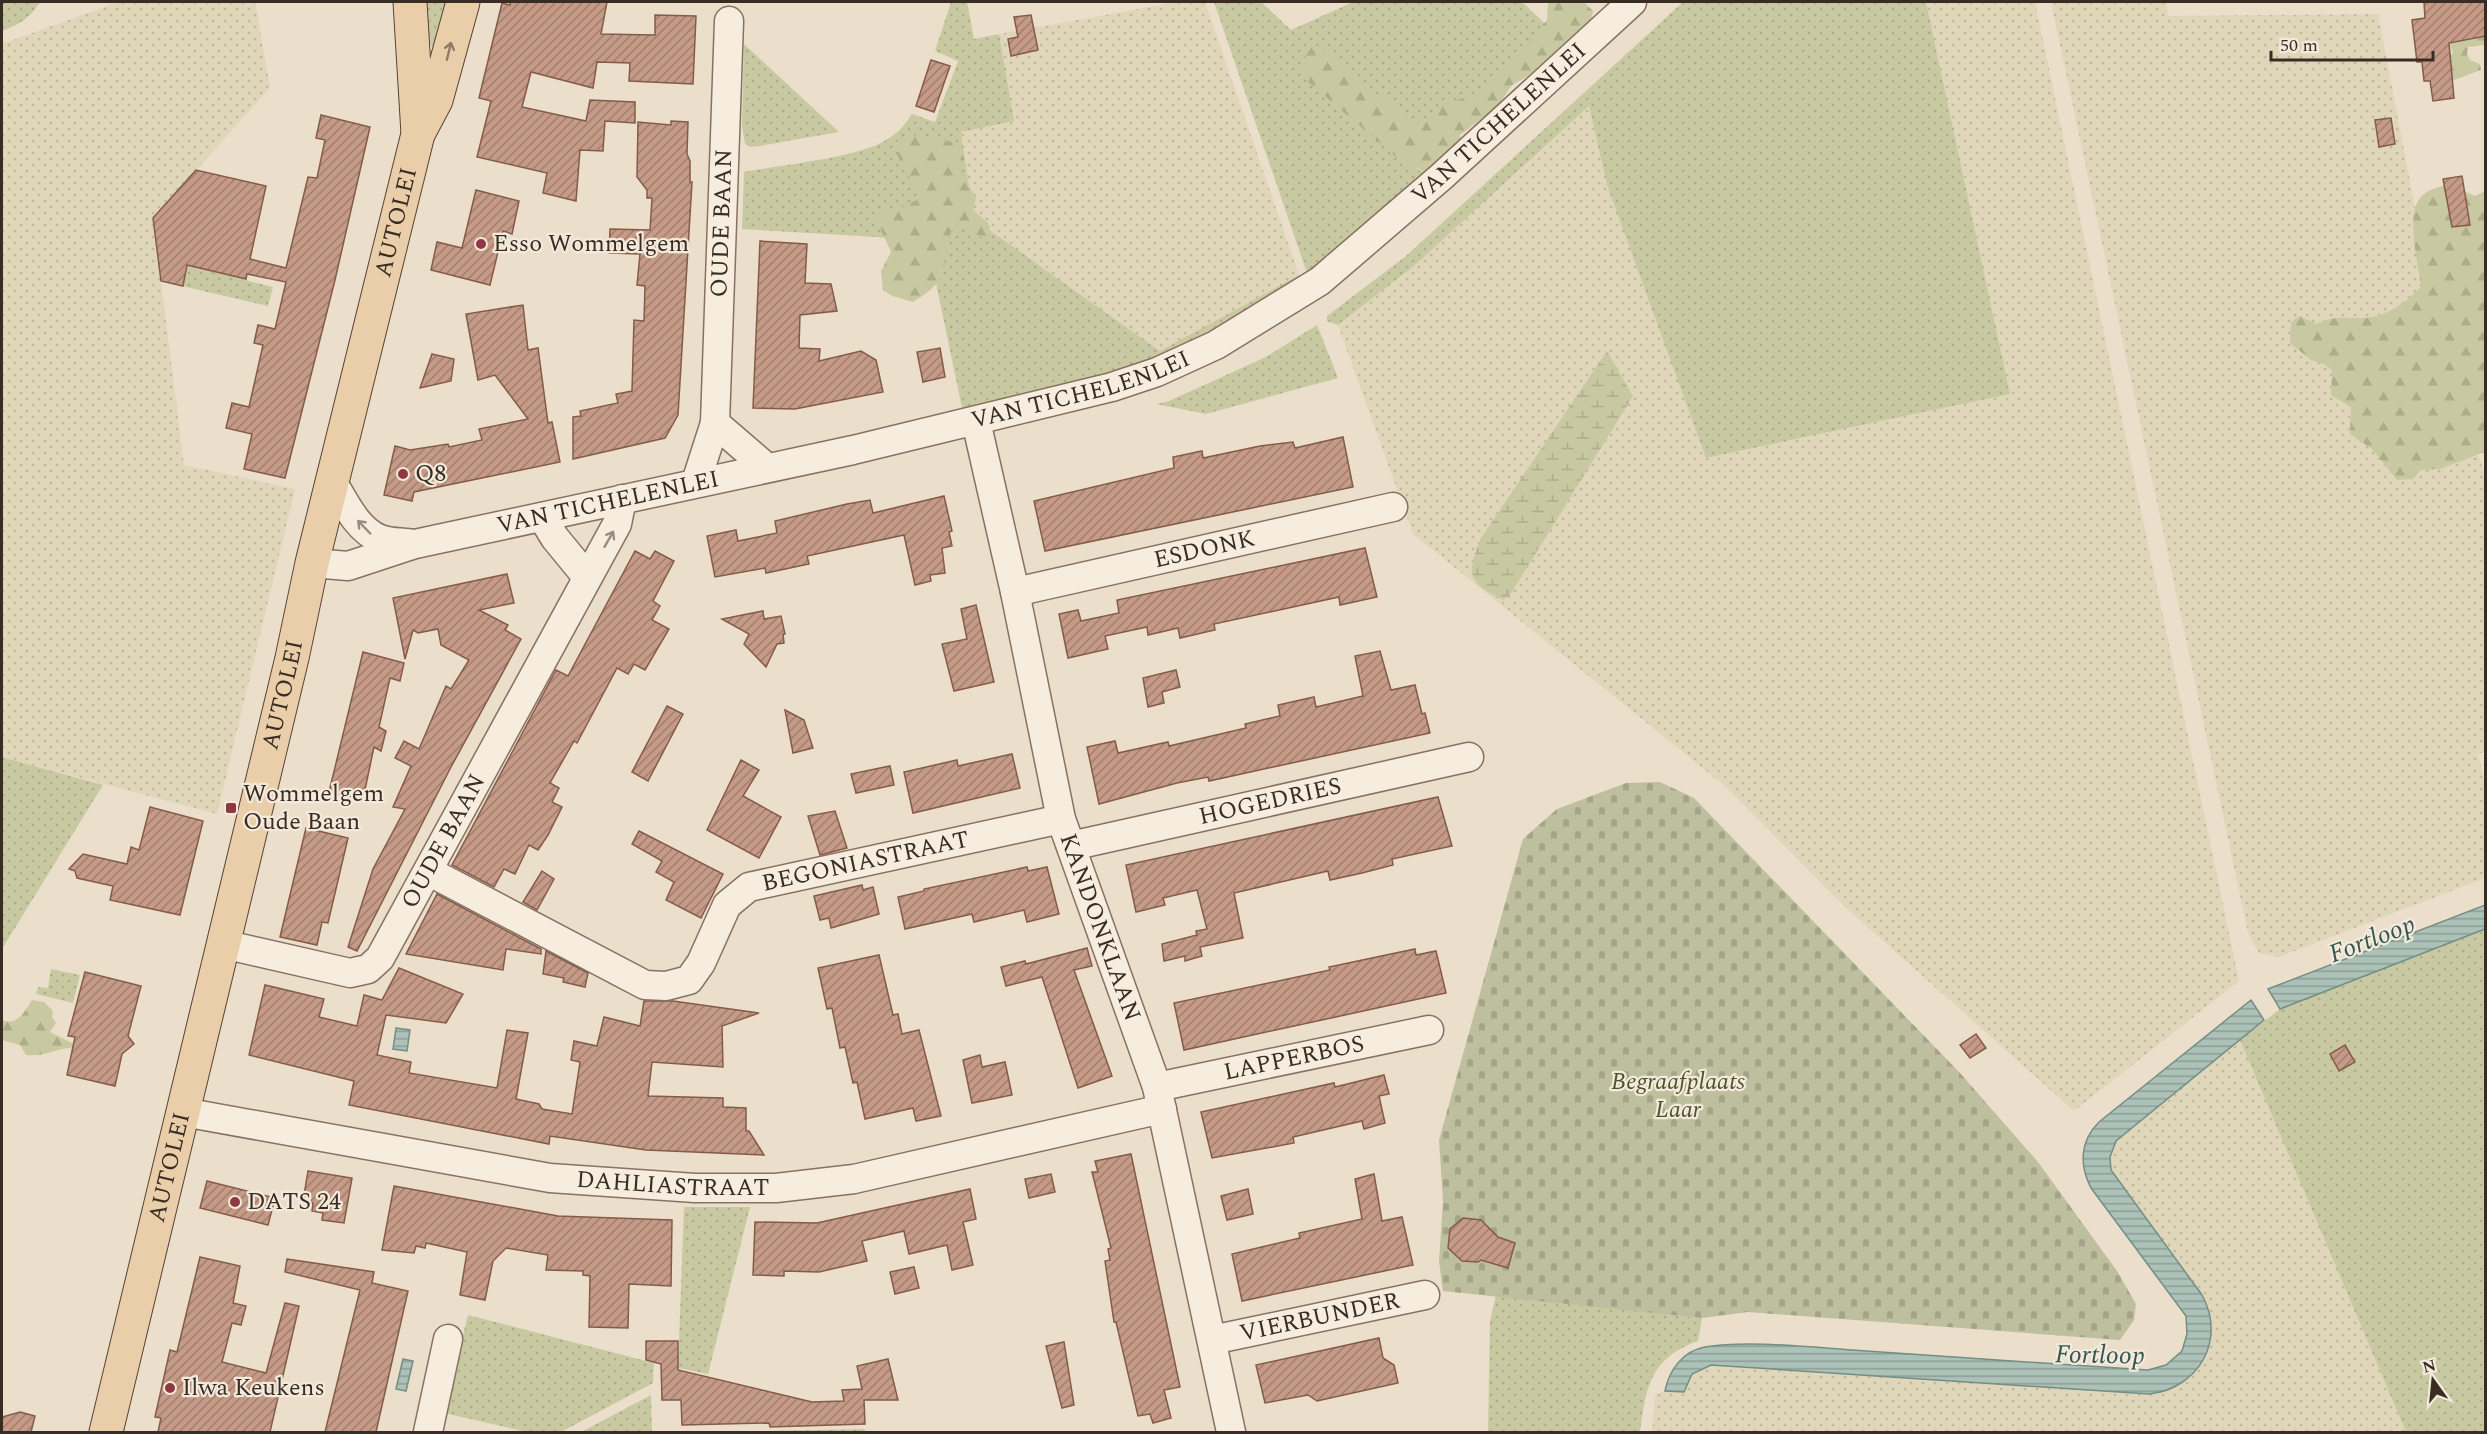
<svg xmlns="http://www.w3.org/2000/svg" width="2487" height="1434" viewBox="0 0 2487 1434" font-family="Spectral,serif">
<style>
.farmland{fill:url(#farmland-dots)}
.green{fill:url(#green-dots)}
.forest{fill:url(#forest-firs)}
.wetland{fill:url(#wetland-marsh)}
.cemetery{fill:url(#cemetery-stones)}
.water{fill:url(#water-rules);stroke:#738e85;stroke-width:1.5}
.building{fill:url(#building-hatch);stroke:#845b4a;stroke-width:1.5}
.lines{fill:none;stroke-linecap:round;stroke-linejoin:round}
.minor-casing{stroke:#877162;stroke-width:31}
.major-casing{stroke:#564135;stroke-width:35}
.minor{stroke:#f6eddf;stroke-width:28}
.major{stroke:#e9cea9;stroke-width:33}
.oneway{stroke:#917d66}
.oneway2{stroke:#988c81}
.poi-dot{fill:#903842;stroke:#f3eadb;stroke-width:2}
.labels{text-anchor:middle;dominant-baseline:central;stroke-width:4.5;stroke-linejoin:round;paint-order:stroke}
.street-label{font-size:24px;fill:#392c23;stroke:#f3eadb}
.poi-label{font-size:24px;fill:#392c23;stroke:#f3eadb;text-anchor:start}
.park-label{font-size:24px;font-style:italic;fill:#4e532c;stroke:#f3eadb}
.water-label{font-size:26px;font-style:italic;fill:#345751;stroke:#f3eadb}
</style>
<defs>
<pattern id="farmland-dots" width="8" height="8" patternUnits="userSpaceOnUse" patternTransform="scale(1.5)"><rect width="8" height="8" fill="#e0d6ba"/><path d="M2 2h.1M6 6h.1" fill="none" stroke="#c1b8a0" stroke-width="1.8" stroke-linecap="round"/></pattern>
<pattern id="green-dots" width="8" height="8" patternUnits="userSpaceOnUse" patternTransform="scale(1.5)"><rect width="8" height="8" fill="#c8c9a1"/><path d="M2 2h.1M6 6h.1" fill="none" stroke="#adad8a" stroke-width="1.8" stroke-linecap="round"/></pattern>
<pattern id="forest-firs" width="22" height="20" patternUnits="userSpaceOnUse" patternTransform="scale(1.5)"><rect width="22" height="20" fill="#c8c9a1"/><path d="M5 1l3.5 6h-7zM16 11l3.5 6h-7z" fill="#adad8a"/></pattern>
<pattern id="wetland-marsh" width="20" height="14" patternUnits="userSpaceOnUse" patternTransform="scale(1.5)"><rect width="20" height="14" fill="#c8c9a1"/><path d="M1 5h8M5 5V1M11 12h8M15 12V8" fill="none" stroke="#adad8a"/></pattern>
<pattern id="cemetery-stones" width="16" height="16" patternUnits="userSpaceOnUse" patternTransform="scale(1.5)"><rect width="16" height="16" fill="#bebf9f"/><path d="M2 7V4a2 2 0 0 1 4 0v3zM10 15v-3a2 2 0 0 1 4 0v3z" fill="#a4a489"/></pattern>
<pattern id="water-rules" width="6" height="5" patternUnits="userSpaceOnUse" patternTransform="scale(1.5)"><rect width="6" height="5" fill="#acc1b8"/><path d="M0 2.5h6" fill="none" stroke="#8d9d95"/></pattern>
<pattern id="building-hatch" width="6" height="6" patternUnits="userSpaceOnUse" patternTransform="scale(1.5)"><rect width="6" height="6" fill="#c59a86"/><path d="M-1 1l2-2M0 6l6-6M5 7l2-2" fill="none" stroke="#a17e6d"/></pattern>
</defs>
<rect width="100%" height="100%" fill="#ebdfcc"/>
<g class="farmland">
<polygon points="118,2 255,2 270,88 153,218 184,465 295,489 217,814 2,757 2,44"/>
<polygon points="1177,2 1205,2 1299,275 1160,351 974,219 961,131 1013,121 999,34"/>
<polygon points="1926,2 2035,2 2239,981 2074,1111 1843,905 1725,786 1413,534 1338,325 1414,266 1589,106 1607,185 1707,458 2010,394"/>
<polygon points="2051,2 2166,2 2168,16 2378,14 2434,307 2486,480 2486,751 2478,754 2485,783 2485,878 2279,957 2259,953 2248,933"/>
<polygon points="2240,1040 2406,1432 1652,1432 1655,1395 1665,1391 1684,1392 1692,1374 1711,1365 2149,1394 2165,1391 2181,1384 2193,1374 2207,1355 2212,1324 2208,1310 2202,1295 2111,1170 2110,1157 2116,1141"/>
</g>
<g class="green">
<path d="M2,2h38c-10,16 -20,22 -38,29z"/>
<polygon points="425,2 452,2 438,48 431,46"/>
<path d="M951,2h16l7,37 25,-5 15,87 -53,11 13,87 186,132 139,-76 3,8 -101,56 -66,29 -173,40 -35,-168 -185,-11 2,-57c35,-7 114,-14 142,-32 11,-6 19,-15 26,-26l23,8 23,-61 -23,-10z"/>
<polygon points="1214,2 1261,2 1291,30 1353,2 1522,2 1553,31 1405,156 1418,170 1425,172 1425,176 1309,279"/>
<polygon points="1683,2 1926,2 2010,394 1706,458 1607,185 1589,106 1414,266 1338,325 1327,321 1327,316 1406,256"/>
<polygon points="744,44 839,132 759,146 750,147 745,144 742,126"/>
<polygon points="166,260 273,287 268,306 169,283"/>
<polygon points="1317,325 1338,378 1206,414 1156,404 1169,401 1266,357"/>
<polygon points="2,757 103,785 2,949"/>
<polygon points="2485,929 2485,1432 2406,1432 2240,1040 2280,1009"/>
<polygon points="51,969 80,975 73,1003 36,994 38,987 48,988"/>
<polygon points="684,1207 750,1207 708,1374 678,1368"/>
<path d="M1496,1295l206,23 -4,23c-48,17 -52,46 -58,91h-152l2,-111z"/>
<polygon points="468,1315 654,1363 653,1383 561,1432 527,1432 444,1413"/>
<polygon points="651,1395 652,1432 581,1432"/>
<polygon points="864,1429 865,1432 712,1432"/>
</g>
<g class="forest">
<polygon points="1548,2 1584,2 1593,11 1591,21 1532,74 1512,85 1497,107 1460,135 1461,147 1452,154 1442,155 1432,170 1425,172 1401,161 1306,80 1301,63 1314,44 1357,74 1365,90 1383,98 1417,123 1434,115 1445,104 1473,95 1509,63 1547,20"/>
<polygon points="2485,34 2485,45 2468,47 2467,54 2470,60 2480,64 2481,70 2454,80 2446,77 2448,61 2453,52 2448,40"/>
<path d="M917,135l41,8 6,15 -4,13 16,27 -3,12 15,13 4,14 -7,2 -14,-7 -7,-9 -10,4c-20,35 7,47 -41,75l-21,-6 -9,-6 -2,-19 10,-19 -14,-31 4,-11 22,-3 14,-7 2,-9c-11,-17 -26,-32 -21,-53z"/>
<path d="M2448,184l27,12 10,-5v261l-46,17 -18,1 -8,9 -16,1 -25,-31 -22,-15 1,-27 -20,-12 1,-25 -8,-6 -13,-4 -21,-17 1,-21 9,-6 16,8c18,-8 23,-6 42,-6 26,1 45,-13 63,-31 -2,-22 -17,-75 1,-91 7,-7 17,-9 26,-12z"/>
<path d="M32,1000l12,2 9,9 -1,6 4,6 -6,9 24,12 -3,4c-19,1 -25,9 -45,7l-6,-10 -18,-5v-20c15,7 23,-9 30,-20z"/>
</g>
<path class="wetland" d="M1607,351l26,45 -123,199 -7,5c-35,-17 -37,-26 -22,-62z"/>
<polygon class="cemetery" points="1660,782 1694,798 1960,1073 2038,1162 2117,1271 2136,1304 2134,1320 2120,1340 1748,1312 1702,1318 1443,1291 1439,1261 1443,1201 1439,1140 1523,839 1557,809 1626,783"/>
<g class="water">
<polygon points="2485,905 2485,929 2280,1009 2268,989"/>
<path d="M2251,1000l13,20 -148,121 -6,16 1,13 91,125c25,45 -4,94 -53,99l-438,-29 -19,9 -8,18 -19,-1c4,-21 18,-40 40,-44 41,-7 104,0 147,3 98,6 197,14 296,20l18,-5 16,-14 5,-17 -1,-18 -95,-128c-12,-23 -11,-47 8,-66z"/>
<polygon points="396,1028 410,1030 407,1051 393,1049"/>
<polygon points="403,1359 413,1361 406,1391 396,1389"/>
</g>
<g class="building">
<polygon points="510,2 607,2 601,34 655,35 655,15 696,16 693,84 629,81 630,63 597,62 593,88 531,72 522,107 586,121 590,100 635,102 635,123 605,121 603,151 580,150 576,201 543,193 547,173 477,157 491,101 479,98 502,3 510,5"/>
<polygon points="2424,2 2486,2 2486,36 2449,43 2454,98 2433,101 2430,81 2424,81 2422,62 2417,62 2412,20 2425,18"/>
<polygon points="1031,15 1038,50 1011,56 1008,39 1018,37 1014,17"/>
<polygon points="931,60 950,66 934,112 916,106"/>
<polygon points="321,115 370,127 335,280 285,478 244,469 252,434 226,428 232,403 249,407 263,345 254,343 258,325 275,329 286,282 247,274 246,279 187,265 183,286 161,281 153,218 196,170 266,186 250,259 286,268 308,177 317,178 325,140 316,138"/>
<polygon points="2391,118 2395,144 2379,147 2375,120"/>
<polygon points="671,121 688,122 687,154 690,161 690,182 692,182 678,415 665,438 573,459 573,417 581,416 580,411 618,403 616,394 632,391 634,320 644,321 645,286 637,285 640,254 609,253 610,229 650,230 652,198 647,198 647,190 637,177 638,122 671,125"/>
<polygon points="2462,176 2470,225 2452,227 2443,179"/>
<polygon points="476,190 519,201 512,234 503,231 490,285 431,270 437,242 462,248"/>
<polygon points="760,241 807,244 805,283 831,284 837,311 800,315 799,348 820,349 819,361 861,351 876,360 883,392 795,409 753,408"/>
<polygon points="523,305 528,350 538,348 548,423 552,422 560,462 414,492 412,501 384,495 395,446 410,450 448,444 449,447 482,440 479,429 528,419 495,375 478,380 466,314"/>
<polygon points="940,348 945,377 923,382 917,352"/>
<polygon points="432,354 454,359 451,381 420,388"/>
<polygon points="1343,437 1353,487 1045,551 1034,501 1174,468 1173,457 1202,451 1203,458 1260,446 1293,442 1295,448"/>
<polygon points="944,496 952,531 949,532 952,546 942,548 945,573 930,575 931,581 915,585 904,535 807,556 809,564 766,573 765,568 715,577 707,536 736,530 738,541 777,533 775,521 847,504 870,500 873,513"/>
<polygon points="1365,548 1377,597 1340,605 1339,597 1214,624 1215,630 1180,638 1178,628 1148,635 1147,627 1105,636 1108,649 1068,658 1059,614 1078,610 1081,621 1119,613 1117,600"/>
<polygon points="635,551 650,559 655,551 674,561 653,601 660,606 652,620 669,629 645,670 634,664 628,674 617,668 577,743 574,741 550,783 559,788 552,802 562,807 548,835 538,850 529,845 515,874 504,869 494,887 452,865 556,670 568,676"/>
<polygon points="507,574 514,603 479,610 508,625 505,630 521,639 451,767 357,951 348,947 373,869 405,809 393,807 411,766 395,758 404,741 419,749 446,686 451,689 469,660 441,645 438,629 418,633 413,630 405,659 393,598"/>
<polygon points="976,605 994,682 954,691 942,644 967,639 961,609"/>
<polygon points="763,611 764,619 781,616 785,634 783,634 784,643 777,644 766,667 744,644 749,634 722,619"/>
<polygon points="1380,651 1391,690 1415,685 1422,714 1425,713 1430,733 1209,781 1208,777 1177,783 1099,804 1087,747 1115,741 1118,753 1168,742 1169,746 1246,728 1245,724 1280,716 1278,705 1314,697 1316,707 1363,696 1355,656"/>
<polygon points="363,652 404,663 400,681 390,678 379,727 386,731 381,751 374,747 363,799 329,792"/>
<polygon points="1176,670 1180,687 1162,692 1164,703 1148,707 1143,678"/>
<polygon points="667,706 683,714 648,781 632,772"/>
<polygon points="785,710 804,720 813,748 793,753"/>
<polygon points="1012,754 1020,788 913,813 904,772 957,760 958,766"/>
<polygon points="741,760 759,770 743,796 781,817 759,858 707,830"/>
<polygon points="890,766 894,785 856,793 851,774"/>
<polygon points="1438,797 1452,846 1392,859 1393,865 1362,873 1330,880 1328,871 1234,893 1243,938 1200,947 1202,956 1185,961 1185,956 1164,961 1162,944 1197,935 1196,931 1207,929 1197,890 1163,898 1165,905 1136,912 1126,865"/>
<polygon points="150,807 203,821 180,915 110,900 113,886 77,878 75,871 69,869 83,854 127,864 131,847 139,850"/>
<polygon points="835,811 847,848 820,855 808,816"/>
<polygon points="306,828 348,838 328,923 322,922 317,945 280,937"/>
<polygon points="639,831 723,874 701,918 666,900 674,882 656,872 662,861 632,844"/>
<polygon points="1027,867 1028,871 1047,867 1059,914 1027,922 1024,910 974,922 972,914 905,929 898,897 924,891 924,889"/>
<polygon points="542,871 554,879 537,910 523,902"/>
<polygon points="862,885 863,890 873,887 879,914 831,928 829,918 820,920 814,896"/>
<polygon points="437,894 541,949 541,954 506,949 503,970 406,954"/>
<polygon points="1087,948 1092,966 1074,970 1112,1076 1078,1088 1042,977 1006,986 1001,967 1025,961 1026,964"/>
<polygon points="1415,949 1416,955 1436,951 1446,993 1184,1050 1174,1003 1330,970 1329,967"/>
<polygon points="546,951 588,973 585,987 563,982 564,978 543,974"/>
<polygon points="879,955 893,1015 898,1014 902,1034 919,1030 941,1116 916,1121 913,1108 865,1119 857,1082 853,1083 845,1047 840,1048 832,1008 827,1009 818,968"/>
<polygon points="399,968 463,994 446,1023 386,1015 377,1055 411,1062 409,1073 497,1088 507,1030 528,1033 516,1099 539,1104 542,1109 572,1114 580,1062 571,1060 574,1041 597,1046 604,1017 640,1026 644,1001 673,1001 759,1013 722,1026 723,1067 652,1062 648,1096 723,1098 723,1107 746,1108 746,1131 749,1131 764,1155 646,1150 550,1136 549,1144 349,1105 354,1081 249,1055 265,985 324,999 319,1017 357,1026 364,995 382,1000"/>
<polygon points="85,972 141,986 128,1036 134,1044 122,1054 115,1086 67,1075 75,1037 68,1036"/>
<polygon points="1976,1034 1986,1048 1970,1058 1960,1045"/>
<polygon points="2345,1045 2355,1062 2339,1071 2330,1054"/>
<polygon points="980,1055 982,1067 1005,1062 1012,1095 972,1103 963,1060"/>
<polygon points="1384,1075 1389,1094 1379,1096 1385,1123 1364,1129 1362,1121 1293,1137 1294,1143 1212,1158 1201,1112 1334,1083 1335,1087"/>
<polygon points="1131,1154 1180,1387 1164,1390 1171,1418 1153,1423 1150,1414 1138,1416 1116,1322 1114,1322 1105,1261 1110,1260 1108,1249 1111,1248 1092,1172 1098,1172 1095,1161"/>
<polygon points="308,1171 352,1178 344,1223 322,1220 323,1213 312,1211 313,1203 303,1201"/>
<polygon points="1051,1174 1055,1192 1029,1198 1025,1179"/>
<polygon points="1374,1174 1382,1221 1402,1217 1413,1265 1242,1301 1232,1254 1300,1238 1299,1233 1362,1219 1355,1179"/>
<polygon points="207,1181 275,1198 268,1225 200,1208"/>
<polygon points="394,1186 558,1216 672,1220 671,1286 629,1284 628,1328 589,1327 590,1276 583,1275 583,1271 546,1270 548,1255 506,1248 493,1261 485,1300 460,1295 467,1252 426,1243 425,1248 416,1246 414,1253 382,1250"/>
<polygon points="970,1189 976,1219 963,1222 973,1265 952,1270 947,1245 909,1254 904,1231 862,1241 867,1261 819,1272 784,1271 784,1276 753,1275 755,1222 817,1223"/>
<polygon points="1248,1189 1253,1214 1227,1220 1221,1196"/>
<polygon points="1463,1218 1481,1220 1498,1237 1515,1243 1508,1268 1481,1260 1478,1262 1462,1261 1448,1248 1450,1229"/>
<polygon points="200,1257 240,1266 233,1303 246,1306 241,1325 232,1323 222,1362 266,1373 285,1303 299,1306 270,1432 158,1432 161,1418 155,1417 170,1350 177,1352"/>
<polygon points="287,1259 374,1272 372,1283 408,1291 376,1432 325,1432 360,1290 285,1272"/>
<polygon points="914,1267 919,1288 895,1294 890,1272"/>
<polygon points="1379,1338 1383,1358 1394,1365 1398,1383 1317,1401 1308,1395 1265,1403 1256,1365"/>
<polygon points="646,1341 678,1341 678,1370 812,1402 844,1401 842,1390 862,1389 857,1366 888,1359 898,1400 864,1400 865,1424 770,1427 769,1423 682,1425 681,1400 662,1400 661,1364 646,1360"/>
<polygon points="1064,1342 1074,1405 1062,1408 1046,1346"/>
<polygon points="20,1412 35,1416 31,1432 2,1432 2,1417"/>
</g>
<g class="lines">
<defs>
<g id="minor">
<path id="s1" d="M976,421l39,171 46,227 96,268 74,345"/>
<polyline points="715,423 766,467"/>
<path d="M332,481c12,20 25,49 48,58 10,4 23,3 33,5"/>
<path id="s2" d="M696,482l19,-59 14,-402"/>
<polyline points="542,517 555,538 587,577"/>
<path id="s3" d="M312,563l36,3 67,-22 438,-94 259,-63 45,-15 59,-27 104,-64 121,-104 191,-175"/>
<path id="s4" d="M1015,592l378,-85"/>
<path id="s5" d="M1071,846l398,-89"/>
<path id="s6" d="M428,871l217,114 21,1 23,-6 12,-17 26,-58 22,-18 312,-68"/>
<path id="s7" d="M223,944l127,29 18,-4 12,-11 237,-434 5,-25"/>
<path id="s8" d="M1157,1087l272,-57"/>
<path id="s9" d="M183,1112l367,66 145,10h81l78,-9 308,-70"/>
<path id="s10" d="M1212,1340l213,-45"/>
<polyline points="428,1432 448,1339"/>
</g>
<g id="major">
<polyline points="410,2 418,134"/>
<path id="s11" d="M106,1432l186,-774 20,-95 106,-429 18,-34 27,-98"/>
</g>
</defs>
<use href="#minor" class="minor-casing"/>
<use href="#major" class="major-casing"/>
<use href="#minor" class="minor"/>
<use href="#major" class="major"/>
</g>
<defs><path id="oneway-shaft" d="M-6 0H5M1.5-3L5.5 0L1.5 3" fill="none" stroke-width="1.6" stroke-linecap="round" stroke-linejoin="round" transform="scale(1.5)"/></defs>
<use class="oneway" href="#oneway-shaft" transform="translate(449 51) rotate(-76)"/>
<g class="oneway2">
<use href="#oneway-shaft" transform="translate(364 527) rotate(-134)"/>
<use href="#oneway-shaft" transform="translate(609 539) rotate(-60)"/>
</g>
<g class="poi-dot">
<circle cx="481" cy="244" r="6"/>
<circle cx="403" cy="474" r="6"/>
<rect x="225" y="802" width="12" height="12" rx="3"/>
<circle cx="235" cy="1202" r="6"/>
<circle cx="170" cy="1388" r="6"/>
</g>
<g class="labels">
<g class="street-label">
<text stroke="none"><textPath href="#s3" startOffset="1294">VAN TICHELENLEI</textPath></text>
<text stroke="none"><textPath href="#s2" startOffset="262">OUDE BAAN</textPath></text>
<text stroke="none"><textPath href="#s11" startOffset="1244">AUTOLEI</textPath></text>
<text stroke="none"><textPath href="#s3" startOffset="790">VAN TICHELENLEI</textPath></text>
<text stroke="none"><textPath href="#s3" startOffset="304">VAN TICHELENLEI</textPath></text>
<text stroke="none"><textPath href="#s4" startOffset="194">ESDONK</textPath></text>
<text stroke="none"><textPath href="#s11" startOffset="758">AUTOLEI</textPath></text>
<text stroke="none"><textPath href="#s5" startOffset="204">HOGEDRIES</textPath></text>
<text stroke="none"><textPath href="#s7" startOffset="298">OUDE BAAN</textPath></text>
<text stroke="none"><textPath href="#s6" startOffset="522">BEGONIASTRAAT</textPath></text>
<text stroke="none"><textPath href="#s1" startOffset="522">KANDONKLAAN</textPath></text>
<text stroke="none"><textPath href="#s8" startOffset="140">LAPPERBOS</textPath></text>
<text stroke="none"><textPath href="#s11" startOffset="272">AUTOLEI</textPath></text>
<text stroke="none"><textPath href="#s9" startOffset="496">DAHLIASTRAAT</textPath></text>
<text stroke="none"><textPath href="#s10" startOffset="110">VIERBUNDER</textPath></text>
</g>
<g class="poi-label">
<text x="493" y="244">Esso Wommelgem</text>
<text x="415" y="474">Q8</text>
<text x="243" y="794">Wommelgem<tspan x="243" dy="28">Oude Baan</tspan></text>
<text x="247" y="1202">DATS 24</text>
<text x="182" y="1388">Ilwa Keukens</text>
</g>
<g class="park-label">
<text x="1678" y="1082">Begraafplaats<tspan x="1678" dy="28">Laar</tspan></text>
</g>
<g class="water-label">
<text transform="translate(2372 939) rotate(-21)">Fortloop</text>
<text transform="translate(2100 1355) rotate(1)">Fortloop</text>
</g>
</g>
<rect width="2487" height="1434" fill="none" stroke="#392c23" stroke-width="6"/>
<g transform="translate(2433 1380) rotate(345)" stroke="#f3eadb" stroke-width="4.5" paint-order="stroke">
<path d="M0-4.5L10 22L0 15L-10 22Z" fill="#392c23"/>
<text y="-9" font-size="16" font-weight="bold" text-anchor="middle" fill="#392c23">N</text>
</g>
<path d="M2271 51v9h162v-9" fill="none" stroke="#392c23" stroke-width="3"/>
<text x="2280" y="51" font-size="18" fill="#392c23" stroke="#f3eadb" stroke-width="4.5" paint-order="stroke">50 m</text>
</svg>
